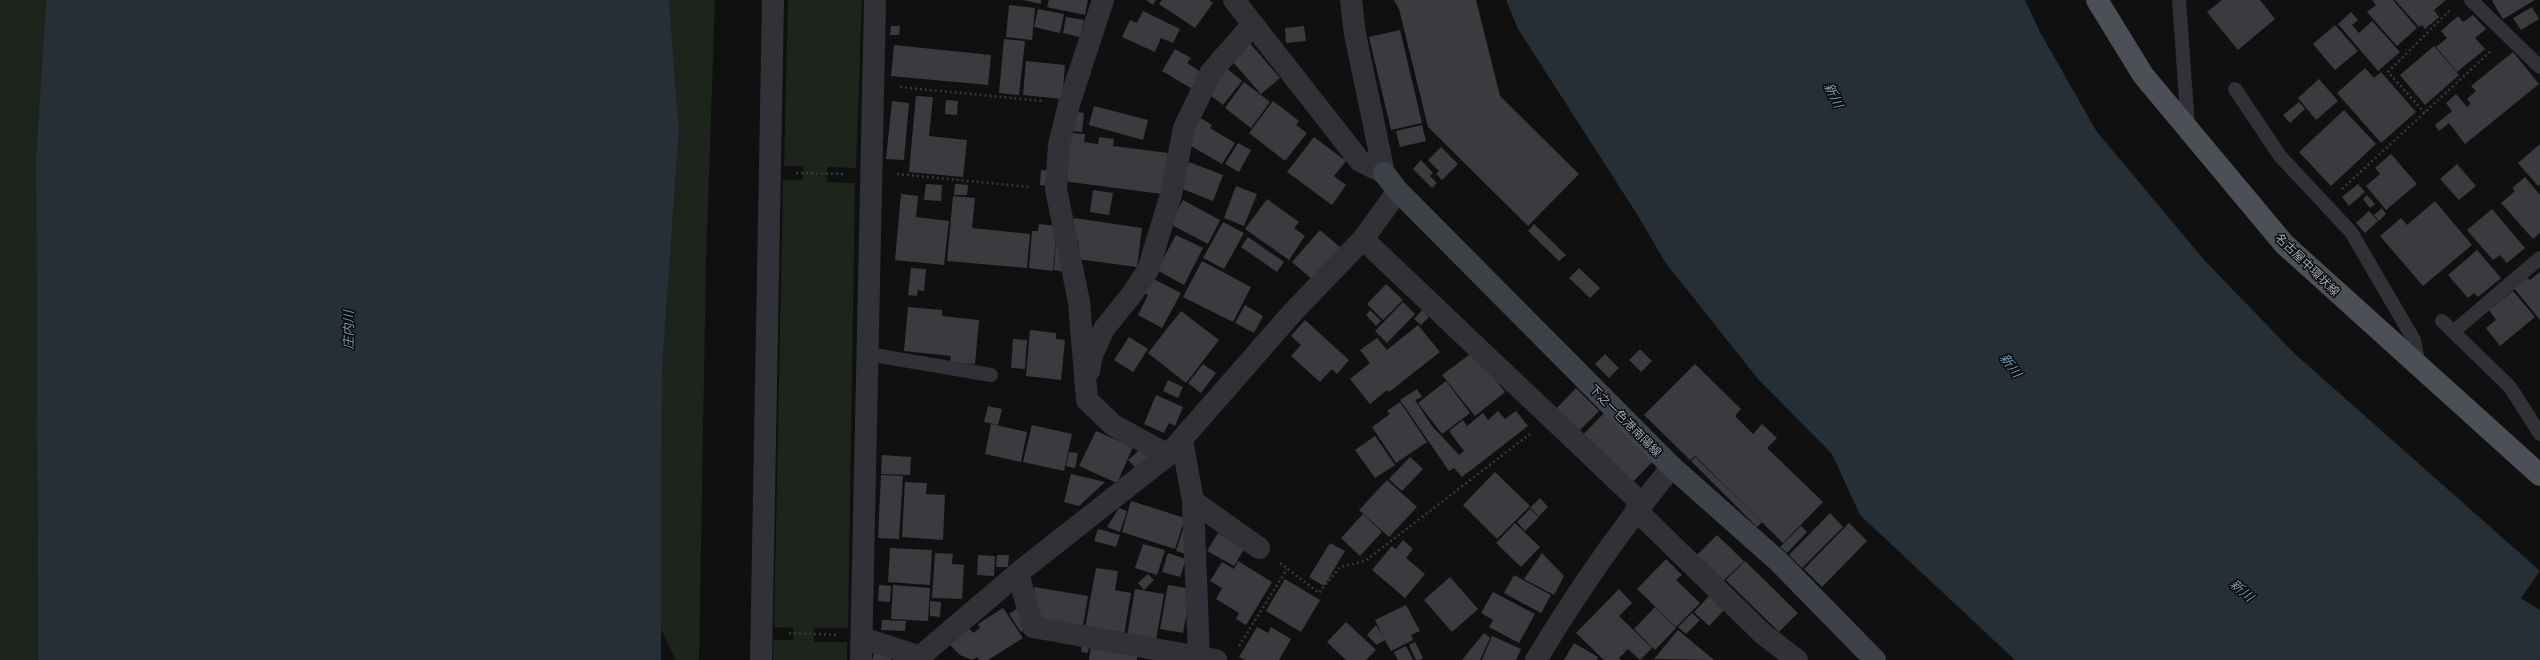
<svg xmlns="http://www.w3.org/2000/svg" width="2540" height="660" viewBox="0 0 2540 660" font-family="Commissioner,'Noto Sans JP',sans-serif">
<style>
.green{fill:#1c241c}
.water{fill:#262f36}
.building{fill:#3a3b3f}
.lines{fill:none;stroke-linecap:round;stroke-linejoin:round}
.path{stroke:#36393e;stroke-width:2.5;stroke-dasharray:2 3;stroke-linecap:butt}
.lane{stroke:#313237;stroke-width:14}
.street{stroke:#313237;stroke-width:22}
.secondary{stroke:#3e4147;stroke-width:22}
.primary{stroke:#4c4f56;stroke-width:22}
.labels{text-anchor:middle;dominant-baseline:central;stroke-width:3;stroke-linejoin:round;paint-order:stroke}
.street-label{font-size:12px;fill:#a0a7b3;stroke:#0b0b0c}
.water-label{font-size:13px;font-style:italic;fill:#7398b2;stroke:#0b0b0c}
</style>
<rect width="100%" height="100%" fill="#101011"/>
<g class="green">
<polygon points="0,0 46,0 36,157 38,660 0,660"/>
<polygon points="669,0 715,0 706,262 699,660 676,660 661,629 662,372 679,130"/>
<polygon points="788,0 862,0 856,168 827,167 827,182 855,183 848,628 814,628 814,642 847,642 847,660 773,660 773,640 793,640 793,628 774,627 783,180 803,180 803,166 784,166"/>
</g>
<g class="water">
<polygon points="46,0 669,0 679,130 662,372 661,660 38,660 36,157"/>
<polygon points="1506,0 2025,0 2040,32 2097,132 2206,262 2295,354 2540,571 2521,598 2540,610 2540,660 2015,660 1860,515 1832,454 1758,379 1665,262 1635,211 1518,29"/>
</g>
<g class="building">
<polygon points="1023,0 1041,0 1041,4"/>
<polygon points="1049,0 1088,0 1085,15 1047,7"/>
<polygon points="1146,0 1156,0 1153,5"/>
<polygon points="1162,0 1209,0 1213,3 1195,28 1159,4"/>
<polygon points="1394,0 1476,0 1500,96 1579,174 1528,226 1428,127 1399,9"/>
<polygon points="2222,0 2260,0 2275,19 2238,50 2207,12"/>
<polygon points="2372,0 2393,0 2417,28 2397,46 2367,12 2376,5"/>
<polygon points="2395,0 2446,0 2434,10 2439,17 2425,29 2422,25 2419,27"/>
<polygon points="2494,0 2535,0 2503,19 2492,1"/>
<polygon points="1009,5 1035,8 1032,40 1006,37"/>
<polygon points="2532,7 2539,19 2521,30 2513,18"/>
<polygon points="1038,9 1064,14 1060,33 1034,27"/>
<polygon points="1143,11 1180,29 1173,43 1161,38 1155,52 1122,37 1130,20 1137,23"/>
<polygon points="2351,12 2358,20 2352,25 2359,33 2372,21 2400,52 2378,71 2338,24"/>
<polygon points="2473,15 2486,29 2475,38 2485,49 2457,72 2436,47 2447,38 2441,31 2458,16 2463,22"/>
<polygon points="1066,17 1084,20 1080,37 1063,33"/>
<polygon points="2335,25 2358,51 2335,70 2313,44"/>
<polygon points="891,26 900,26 899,35 890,35"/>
<polygon points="1304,26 1306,41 1286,43 1285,28"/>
<polygon points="1400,30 1422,123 1391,130 1369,37"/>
<polygon points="1004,39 1025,41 1019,95 999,93"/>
<polygon points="1247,40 1280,78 1261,94 1231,60"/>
<polygon points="894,45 991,55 988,85 891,76"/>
<polygon points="2434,46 2459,75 2425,105 2400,75"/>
<polygon points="1175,49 1191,58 1187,63 1204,74 1194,90 1162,71"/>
<polygon points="2513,52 2539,84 2465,144 2449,123 2439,131 2435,125 2452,111 2446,103 2456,94 2467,107 2471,104 2467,99 2476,91 2471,86"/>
<polygon points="1026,61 1065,65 1062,99 1023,95"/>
<polygon points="1225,67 1242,81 1223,105 1206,92"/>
<polygon points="2365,68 2374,78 2381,72 2416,112 2381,143 2337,93"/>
<polygon points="2319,79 2338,101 2316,120 2298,98"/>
<polygon points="1244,82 1270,102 1251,128 1225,108"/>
<polygon points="916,96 933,97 929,136 967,140 963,177 909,172"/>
<polygon points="946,100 958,101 957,115 945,114"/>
<polygon points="892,101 909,103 904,160 886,159"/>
<polygon points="1273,101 1299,121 1296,125 1307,133 1285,161 1249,133"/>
<polygon points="2299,102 2305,109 2290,123 2283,115"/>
<polygon points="1094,106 1148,120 1143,140 1089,125"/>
<polygon points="2344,110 2376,144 2331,186 2299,152"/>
<polygon points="1071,111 1084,113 1082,132 1069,131"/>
<polygon points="1199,117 1212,125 1210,128 1235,143 1222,164 1184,142"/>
<polygon points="1422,125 1426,141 1400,147 1396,131"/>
<polygon points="1069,133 1085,134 1084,142 1098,144 1099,137 1114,139 1113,146 1168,153 1162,194 1062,181"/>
<polygon points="1314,137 1346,161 1334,176 1346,185 1332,205 1287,172"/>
<polygon points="1238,143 1251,150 1239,172 1225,164"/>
<polygon points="2540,144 2540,184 2538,186 2518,163"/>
<polygon points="1441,147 1458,164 1442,180 1436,174 1439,171 1428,160"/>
<polygon points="2391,154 2417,184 2386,210 2366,186 2380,174 2375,168"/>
<polygon points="1421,160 1433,173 1430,176 1437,183 1432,188 1413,169"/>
<polygon points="1189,162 1223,175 1213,201 1180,188"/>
<polygon points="2457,164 2476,186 2459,200 2440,179"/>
<polygon points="1041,170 1050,171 1049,186 1040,185"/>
<polygon points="2525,177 2540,195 2540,233 2533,239 2501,203 2515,191 2512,188"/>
<polygon points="926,184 942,185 941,201 924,200"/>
<polygon points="955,184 968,185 967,195 954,195"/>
<polygon points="2358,184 2365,192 2349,206 2342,197"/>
<polygon points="1236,186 1257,194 1244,226 1224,218"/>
<polygon points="1093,190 1113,193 1109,215 1090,212"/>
<polygon points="901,194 918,196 916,217 949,221 944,265 895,260"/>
<polygon points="2367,195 2375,204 2370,208 2363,199"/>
<polygon points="953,196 975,198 972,228 1030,234 1027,268 947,261"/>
<polygon points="1267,199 1299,222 1294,228 1305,236 1289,260 1245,229"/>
<polygon points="1183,200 1220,220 1208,244 1170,224"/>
<polygon points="2435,201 2472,245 2423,286 2380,236 2401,218 2407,225"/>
<polygon points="2382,208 2386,214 2379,221 2374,215"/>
<polygon points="2492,209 2525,248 2507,263 2500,255 2493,260 2467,230"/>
<polygon points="2369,211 2378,221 2365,233 2356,223"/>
<polygon points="1074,218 1142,228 1137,267 1077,259 1079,241 1071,240"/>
<polygon points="1223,222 1244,233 1224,269 1203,258"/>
<polygon points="1039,224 1057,226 1053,271 1029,268 1032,231 1038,231"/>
<polygon points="1534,224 1566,255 1559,261 1528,231"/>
<polygon points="1320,230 1341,248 1313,280 1292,262"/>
<polygon points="1176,235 1203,248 1184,285 1157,270"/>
<polygon points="1248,237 1284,262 1277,272 1241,247"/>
<polygon points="1056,240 1065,272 1054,270"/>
<polygon points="2477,250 2501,278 2478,297 2474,293 2468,298 2448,275"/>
<polygon points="1202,261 1251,287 1233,322 1183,297"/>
<polygon points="911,268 926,269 924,291 918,290 917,296 908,295"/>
<polygon points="1579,268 1600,288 1590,298 1569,278"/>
<polygon points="2540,272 2540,320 2513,287 2527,277 2530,280"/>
<polygon points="1150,277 1181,293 1162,328 1138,315 1148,295 1142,291"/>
<polygon points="1386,284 1403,300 1383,320 1367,304"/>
<polygon points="2513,291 2535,317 2500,346 2486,328 2496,320 2489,310"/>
<polygon points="1403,302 1415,314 1387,343 1375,331"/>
<polygon points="1245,305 1263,316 1254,333 1235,323"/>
<polygon points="908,307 942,310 942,316 979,320 975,364 950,362 951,356 904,351"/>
<polygon points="1370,310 1381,321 1376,326 1366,315"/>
<polygon points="1422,310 1429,317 1421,325 1414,319"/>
<polygon points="1181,311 1219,340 1186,383 1148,353"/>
<polygon points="1305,320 1349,360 1337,374 1332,369 1320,382 1291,356 1301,345 1291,336"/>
<polygon points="1418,325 1440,352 1389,392 1387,390 1370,404 1350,379 1370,363 1360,350 1377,338 1387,350"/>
<polygon points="1030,330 1056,333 1056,339 1065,340 1061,380 1026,376"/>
<polygon points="1129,337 1148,349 1133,372 1114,360"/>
<polygon points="1013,339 1027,340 1025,369 1011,368"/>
<polygon points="1640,349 1652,361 1641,372 1629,360"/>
<polygon points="1473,352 1505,392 1475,416 1442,375"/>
<polygon points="1605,354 1619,368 1609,378 1595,364"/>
<polygon points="1203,364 1216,373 1201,393 1188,383"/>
<polygon points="1695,364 1741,409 1735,416 1753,434 1762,424 1777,438 1767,448 1823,502 1783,543 1695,456 1690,460 1644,415"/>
<polygon points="1168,380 1183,387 1178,398 1163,391"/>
<polygon points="1446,381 1470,413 1442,434 1418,403"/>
<polygon points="1576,388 1599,411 1576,434 1553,412"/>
<polygon points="1417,389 1422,397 1415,400 1432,426 1459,455 1464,451 1449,431 1463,420 1467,426 1483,413 1488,420 1498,411 1505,419 1516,411 1528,426 1462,477 1454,468 1449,471 1400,400"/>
<polygon points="1156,395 1183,407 1175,426 1169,423 1164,433 1144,424"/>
<polygon points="1400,402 1427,442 1396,463 1372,427 1390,414 1387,411"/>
<polygon points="988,406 1002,409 998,425 984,422"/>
<polygon points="1604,413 1653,461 1629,486 1580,438"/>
<polygon points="991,424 1027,432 1021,462 985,454"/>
<polygon points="1032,425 1072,434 1064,471 1023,462"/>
<polygon points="1096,431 1133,447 1117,483 1079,466"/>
<polygon points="1375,436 1395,465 1375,478 1355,450"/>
<polygon points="1143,447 1151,457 1137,469 1128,460"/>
<polygon points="1069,452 1078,453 1075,468 1066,466"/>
<polygon points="882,455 911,457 910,475 881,474"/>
<polygon points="1410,457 1423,469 1402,491 1389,479"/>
<polygon points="1695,457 1762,522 1757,527 1691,461"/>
<polygon points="1495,472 1530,506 1497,539 1463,505"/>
<polygon points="1071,474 1105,482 1079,506 1064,502"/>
<polygon points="881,475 903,476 899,539 878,538"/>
<polygon points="1387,480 1417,507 1389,537 1359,510"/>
<polygon points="905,482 927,483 926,494 945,495 943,540 902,537"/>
<polygon points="1540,498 1548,507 1539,516 1530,508"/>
<polygon points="1131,501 1185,518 1175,549 1122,532"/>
<polygon points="1119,508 1127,511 1120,532 1107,527"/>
<polygon points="1530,509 1539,517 1525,531 1517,522"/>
<polygon points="1830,513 1843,527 1802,568 1789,555"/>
<polygon points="1363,514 1382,532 1360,556 1341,538"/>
<polygon points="1186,520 1189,555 1176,551"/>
<polygon points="1515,523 1540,547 1521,567 1496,543"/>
<polygon points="1849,523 1867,541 1822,587 1804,569"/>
<polygon points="1801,526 1807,532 1787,553 1780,547"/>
<polygon points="1098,529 1120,535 1116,547 1094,541"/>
<polygon points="1218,533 1244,549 1234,566 1207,551"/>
<polygon points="1717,535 1744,561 1720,584 1694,558"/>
<polygon points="1403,540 1413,549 1406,558 1425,574 1405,598 1372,570 1392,546 1396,549"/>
<polygon points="1330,543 1345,551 1324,586 1309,577"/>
<polygon points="1143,544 1165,550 1157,575 1135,568"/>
<polygon points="890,548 932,550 930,585 888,582"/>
<polygon points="935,553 953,554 952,564 964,565 962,599 932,598"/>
<polygon points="1168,553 1186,559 1180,577 1162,572"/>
<polygon points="1542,553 1564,576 1554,595 1524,579"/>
<polygon points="978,555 995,556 994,576 977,575"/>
<polygon points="997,555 1009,555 1008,567 996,567"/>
<polygon points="1666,559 1682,575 1676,580 1700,603 1676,627 1637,589"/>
<polygon points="1238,561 1272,582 1246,625 1236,619 1239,613 1216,599 1222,588 1210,581 1222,562 1234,569"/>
<polygon points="1745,561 1798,613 1779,632 1726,580"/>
<polygon points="1096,568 1118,571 1115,590 1131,593 1124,635 1085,628"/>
<polygon points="1148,574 1154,580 1144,590 1138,583"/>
<polygon points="1514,575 1551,595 1541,613 1504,593"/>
<polygon points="1450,577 1478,609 1452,632 1424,600"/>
<polygon points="1285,579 1320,600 1301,632 1266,611"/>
<polygon points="879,585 891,586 890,602 878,601"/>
<polygon points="893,585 930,588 928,621 891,619"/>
<polygon points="1168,585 1191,589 1183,633 1160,629"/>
<polygon points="1034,587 1088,596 1083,626 1038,619"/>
<polygon points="1135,589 1164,594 1156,640 1127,636"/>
<polygon points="1619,589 1632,603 1619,616 1652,648 1640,660 1628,649 1619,658 1621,660 1604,660 1576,633"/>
<polygon points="1493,592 1535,614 1519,643 1489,627 1493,620 1481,613"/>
<polygon points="1711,594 1726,608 1709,626 1694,612"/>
<polygon points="930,601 941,602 940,617 930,616"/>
<polygon points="1406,605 1420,631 1411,635 1413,640 1391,651 1385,640 1377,645 1367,635 1376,625 1384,638 1375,620"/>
<polygon points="1019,607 1026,629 1021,632 1009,614"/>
<polygon points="1655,607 1676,628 1655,650 1634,629"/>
<polygon points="1003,608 1023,638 988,660 979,660 977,657 972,660 960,655 949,644 968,627 973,633 980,628 978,624"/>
<polygon points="1692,613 1700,620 1686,634 1678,627"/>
<polygon points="882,620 906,621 905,631 881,630"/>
<polygon points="1346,622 1376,650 1366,660 1346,660 1327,642"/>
<polygon points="1257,627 1268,633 1271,627 1291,639 1279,660 1245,660 1239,657"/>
<polygon points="1678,630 1714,660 1654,659"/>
<polygon points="1484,633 1490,638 1480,660 1462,660"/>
<polygon points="1492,636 1521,649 1516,660 1482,660"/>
<polygon points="1415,642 1423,658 1420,660 1416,660 1409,645"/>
<polygon points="1574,643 1598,657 1597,660 1564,660"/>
<polygon points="1082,644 1089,645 1088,653 1081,652"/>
<polygon points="1091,645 1138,652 1137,660 1089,660"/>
<polygon points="1406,646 1413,660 1398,660 1394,652"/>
<polygon points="875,649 893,654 891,660 872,660"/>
</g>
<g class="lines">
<g class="path">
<polyline points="900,87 1042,101"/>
<polyline points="2425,113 2388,72 2451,9"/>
<polyline points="796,173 845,174"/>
<polyline points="897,174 1030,187"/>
<polyline points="2342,189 2491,51"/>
<polyline points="1280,563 1319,593 1340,567 1365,561 1530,434"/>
<polyline points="789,633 836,635"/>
<polyline points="1239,646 1287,569"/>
</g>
<g class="lane">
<polyline points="2179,0 2188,128"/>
<polyline points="2471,0 2540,67"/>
<polyline points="2235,89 2280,156 2351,232 2414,340 2419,366"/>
<polyline points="2442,321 2510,387 2540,434"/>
<polyline points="2453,332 2540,258"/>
<polyline points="868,354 991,375"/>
</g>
<g class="street">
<polyline points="1103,0 1069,104 1059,145 1056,189 1079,302 1087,400 1113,425 1168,455"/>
<polyline points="1234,0 1360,161 1384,173"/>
<polyline points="1351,0 1355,34 1384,173"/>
<polyline points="1363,239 1642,504"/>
<polyline points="1089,371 1092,355 1104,329 1132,294 1148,270 1171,195 1184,128 1211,72 1253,24"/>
<polyline points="1182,440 1193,501 1199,656"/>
<polyline points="1193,501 1259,548"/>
<polyline points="1636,510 1763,634 1797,660"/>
<polyline points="1018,573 1033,627 1216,660"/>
<polyline points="862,638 918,656"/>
<polyline points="761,660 773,0"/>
<polyline points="861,660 875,0"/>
<polyline points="916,660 1018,573 1168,455 1293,312 1363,239 1398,191"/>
<path d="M1536,660c41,-68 85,-132 136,-193"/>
</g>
<polyline class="secondary" points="1384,173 1398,191 1672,467 1778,561 1875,660"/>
<polyline class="primary" points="2097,0 2143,75 2284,244 2540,475"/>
</g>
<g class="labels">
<g class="street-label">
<text transform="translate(2308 264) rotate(44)">名古屋中環状線</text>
<text transform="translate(1626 420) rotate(45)">下之一色港南陽線</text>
</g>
<g class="water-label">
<text transform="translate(1834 95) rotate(64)">新川</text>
<text transform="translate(348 330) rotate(-89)">庄内川</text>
<text transform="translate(2011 365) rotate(54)">新川</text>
<text transform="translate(2242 590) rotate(41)">新川</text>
</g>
</g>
</svg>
